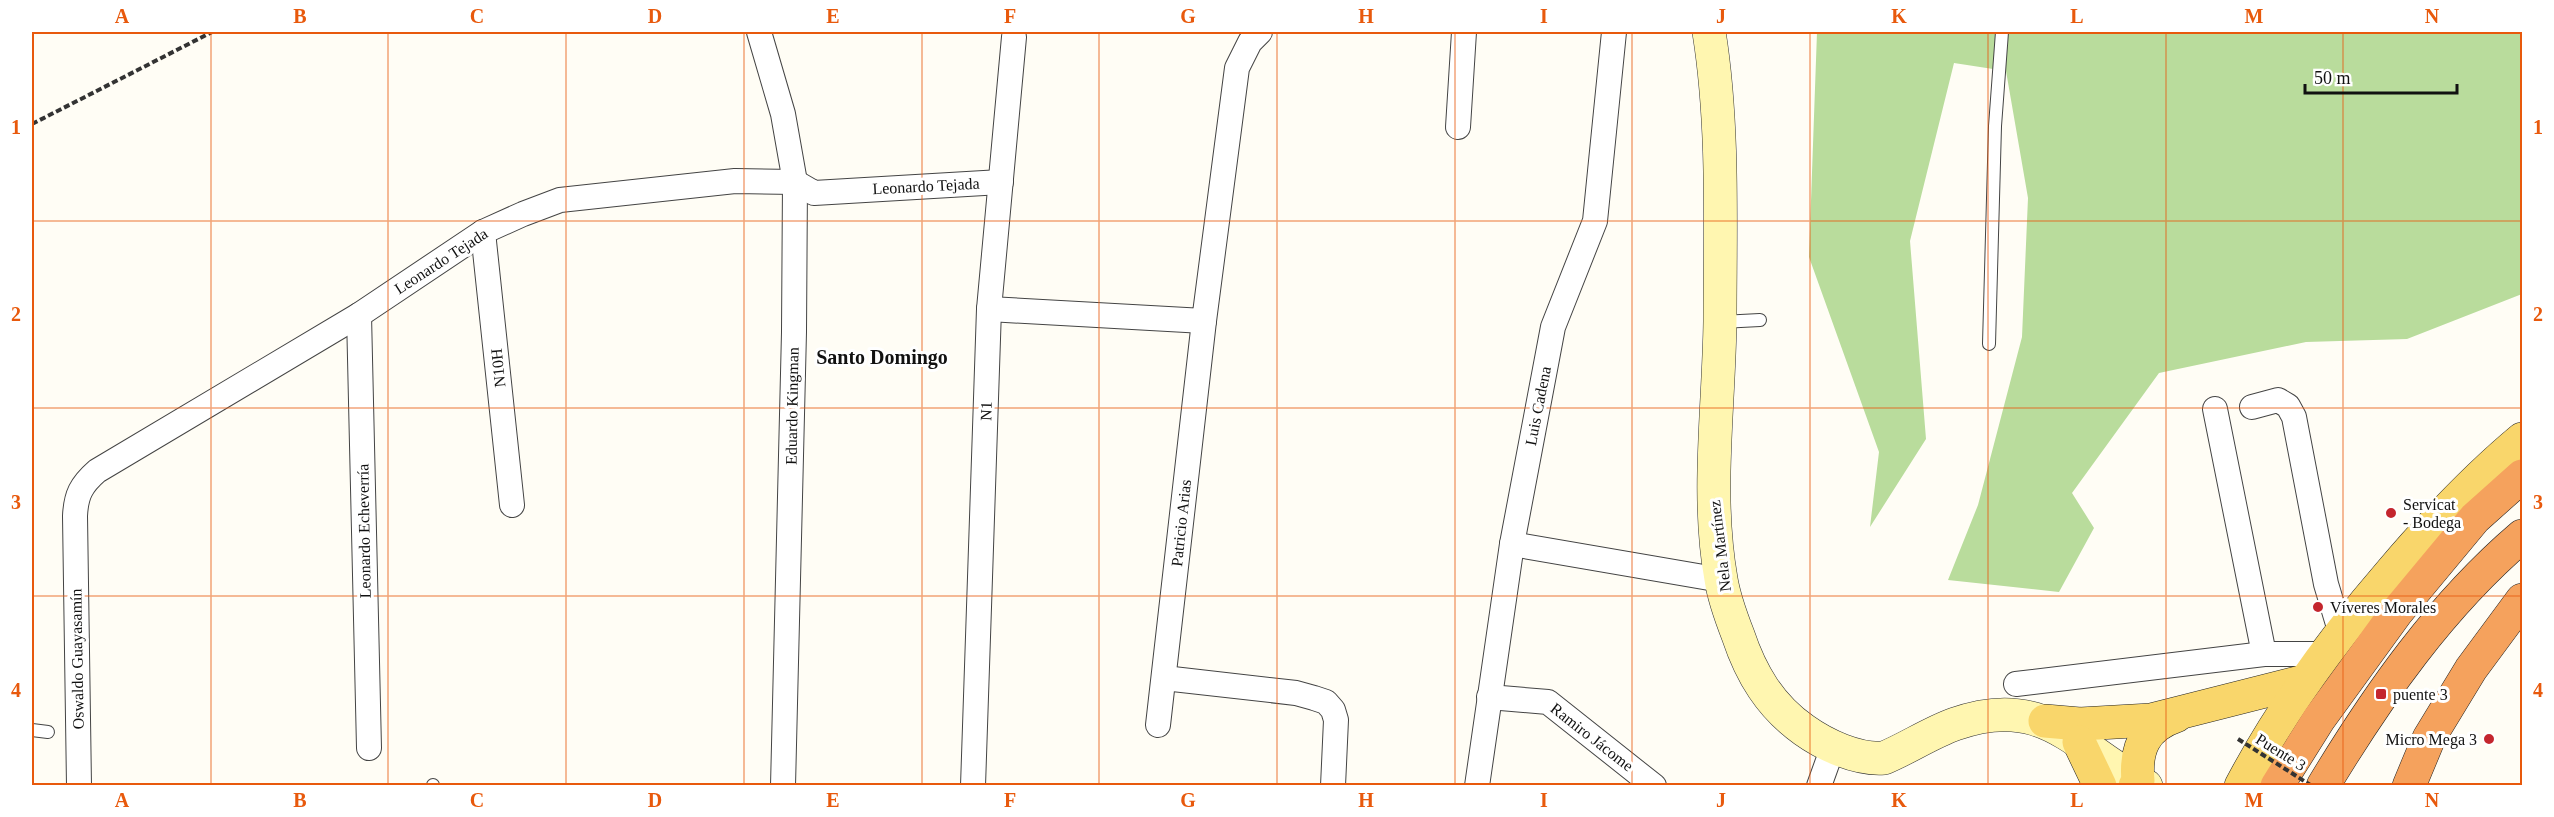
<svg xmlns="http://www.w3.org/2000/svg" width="2554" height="817" viewBox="0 0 2554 817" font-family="Georgia,serif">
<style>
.forest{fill:#b9dc9c}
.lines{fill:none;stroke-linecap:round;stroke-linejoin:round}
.lane-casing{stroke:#444;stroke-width:14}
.street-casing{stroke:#444;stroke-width:26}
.secondary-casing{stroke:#333;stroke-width:34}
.primary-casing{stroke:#222;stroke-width:34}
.highway-casing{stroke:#222;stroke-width:34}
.path{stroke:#333;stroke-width:4;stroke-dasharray:6 3;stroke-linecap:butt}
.lane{stroke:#fff;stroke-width:12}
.street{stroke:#fff;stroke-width:24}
.secondary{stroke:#fff6b0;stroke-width:33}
.primary{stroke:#f9d66b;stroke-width:33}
.highway{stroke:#f5a25d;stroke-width:33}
.path-bridge{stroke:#333;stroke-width:4;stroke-dasharray:6 3;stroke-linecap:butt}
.grid{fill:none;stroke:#e8590c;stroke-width:1.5;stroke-opacity:0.55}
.poi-dot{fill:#c4262e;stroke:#fff;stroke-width:2}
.labels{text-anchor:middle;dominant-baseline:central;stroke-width:6;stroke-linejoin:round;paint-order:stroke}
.street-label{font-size:16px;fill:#111;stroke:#fff}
.poi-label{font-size:16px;fill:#111;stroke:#fff;text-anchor:start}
.quarter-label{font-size:20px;font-weight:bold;fill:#111;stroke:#fff}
.neatline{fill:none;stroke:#e8590c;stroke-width:2}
.grid-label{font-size:20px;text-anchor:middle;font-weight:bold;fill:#e8590c}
</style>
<rect width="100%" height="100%" fill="#fffdf5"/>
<polygon class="forest" points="1817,32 2522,32 2522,294 2407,339 2306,342 2159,373 2072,493 2094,528 2059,592 1948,580 1978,505 2022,337 2028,198 2006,71 1954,63 1910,241 1926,439 1870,527 1879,452 1809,257"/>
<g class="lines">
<defs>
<g id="lane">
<polyline points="1721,322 1760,320"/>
<polyline points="1989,344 1995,126 2002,32"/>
<polyline points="32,730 48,732"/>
<polyline points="433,785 433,786"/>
</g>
<g id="street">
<polyline points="759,32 783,114 795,182 794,332 783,786"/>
<polyline points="1458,127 1464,32"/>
<polyline points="483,232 512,505"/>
<polyline points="989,309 1204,321 1237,68 1250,42 1260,32"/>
<polyline points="359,315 369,748"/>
<polyline points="2252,407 2278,400 2288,406 2294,417 2326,584 2341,634"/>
<polyline points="2215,409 2264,654"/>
<polyline points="1512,544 1721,580"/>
<polyline points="1164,678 1296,693 1314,698 1326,702 1333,710 1336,720 1333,786"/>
<polyline points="2016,684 2264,654 2325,654"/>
<polyline points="1489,697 1548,702 1654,786"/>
<polyline points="1158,725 1204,321"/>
<path d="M79,786l-4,-270c1,-21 6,-31 22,-45l262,-156 124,-83 40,-18 37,-14 175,-19 60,1 19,11 187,-11"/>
<polyline points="973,786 989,309 1014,37"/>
<polyline points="1477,786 1512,544 1553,327 1595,221 1614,32"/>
<polyline points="1819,786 1833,747"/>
</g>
<path id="secondary" d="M1709,32c15,93 11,194 11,289 -1,86 -14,173 1,258 3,19 10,38 17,56 13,39 32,71 66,95 21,15 53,30 80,28 24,-10 46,-25 71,-34 90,-32 120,24 191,62"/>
<g id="primary">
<polyline points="2045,721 2080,724 2151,720 2305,681"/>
<polyline points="2079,742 2100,786"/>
<path d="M2135,786l3,-5c-3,-32 6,-54 38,-65"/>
<path d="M2241,786c41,-78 93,-148 150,-214 40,-47 83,-93 131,-133"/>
</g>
<g id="highway">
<polyline points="2277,786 2319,719 2396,613 2475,518 2522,476"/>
<path d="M2323,786c55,-91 118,-181 199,-250"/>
<polyline points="2409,786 2429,738 2471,669 2522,600"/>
</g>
</defs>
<use href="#lane" class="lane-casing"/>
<use href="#street" class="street-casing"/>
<use href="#secondary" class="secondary-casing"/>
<use href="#primary" class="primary-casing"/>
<use href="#highway" class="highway-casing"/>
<polyline class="path" points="32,124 212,32"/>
<use href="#lane" class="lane"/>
<use href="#street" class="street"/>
<use href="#secondary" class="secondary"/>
<use href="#primary" class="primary"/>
<use href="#highway" class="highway"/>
<polyline class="path-bridge" points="2238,739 2312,786"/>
</g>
<path class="grid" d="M211,32v754M388,32v754M566,32v754M744,32v754M922,32v754M1099,32v754M1277,32v754M1455,32v754M1632,32v754M1810,32v754M1988,32v754M2166,32v754M2343,32v754M32,221h2490M32,408h2490M32,596h2490"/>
<g class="poi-dot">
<circle cx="2391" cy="513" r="6"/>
<circle cx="2318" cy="607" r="6"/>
<rect x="2375" y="688" width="12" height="12" rx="3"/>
<circle cx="2489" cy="739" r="6"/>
</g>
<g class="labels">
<g class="street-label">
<text transform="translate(926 186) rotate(-3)">Leonardo Tejada</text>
<text transform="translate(441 261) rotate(-33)">Leonardo Tejada</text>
<text transform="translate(498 368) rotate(-96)">N10H</text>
<text transform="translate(792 406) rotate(-89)">Eduardo Kingman</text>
<text transform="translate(1538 406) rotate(-79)">Luis Cadena</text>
<text transform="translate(986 411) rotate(-88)">N1</text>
<text transform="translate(1181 523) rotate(-84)">Patricio Arias</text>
<text transform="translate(364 531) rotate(-91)">Leonardo Echeverría</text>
<text transform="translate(1720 546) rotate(-97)">Nela Martínez</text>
<text transform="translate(77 659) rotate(-91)">Oswaldo Guayasamín</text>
<text transform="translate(1592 737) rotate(38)">Ramiro Jácome</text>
<text transform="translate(2281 752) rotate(32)">Puente 3</text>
</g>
<g class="poi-label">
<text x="2403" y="504">Servicat<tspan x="2403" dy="18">- Bodega</tspan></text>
<text x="2330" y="607">Víveres Morales</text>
<text x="2393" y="694">puente 3</text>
<text x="2477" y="739" text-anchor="end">Micro Mega 3</text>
</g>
<g class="quarter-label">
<text x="882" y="357">Santo Domingo</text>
</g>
</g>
<rect width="2554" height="817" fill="none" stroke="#ffffff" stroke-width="66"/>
<path d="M2305 84v9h152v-9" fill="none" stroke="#111111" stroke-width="3"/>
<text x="2314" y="84" font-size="18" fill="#111111" stroke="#ffffff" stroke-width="4.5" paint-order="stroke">50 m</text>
<rect x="33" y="33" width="2488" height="751" class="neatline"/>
<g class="grid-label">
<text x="122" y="23">A</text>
<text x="300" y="23">B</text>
<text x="477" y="23">C</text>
<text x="655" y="23">D</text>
<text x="833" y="23">E</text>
<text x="1010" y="23">F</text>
<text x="1188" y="23">G</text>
<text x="1366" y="23">H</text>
<text x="1544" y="23">I</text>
<text x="1721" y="23">J</text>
<text x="1899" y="23">K</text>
<text x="2077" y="23">L</text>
<text x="2254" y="23">M</text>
<text x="2432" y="23">N</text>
<text x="16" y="134">1</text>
<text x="2538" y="134">1</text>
<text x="16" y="321">2</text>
<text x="2538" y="321">2</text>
<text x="16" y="509">3</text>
<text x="2538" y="509">3</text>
<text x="16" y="697">4</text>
<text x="2538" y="697">4</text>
<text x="122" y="807">A</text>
<text x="300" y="807">B</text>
<text x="477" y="807">C</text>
<text x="655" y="807">D</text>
<text x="833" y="807">E</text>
<text x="1010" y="807">F</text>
<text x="1188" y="807">G</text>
<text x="1366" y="807">H</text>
<text x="1544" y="807">I</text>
<text x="1721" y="807">J</text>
<text x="1899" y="807">K</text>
<text x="2077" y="807">L</text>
<text x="2254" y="807">M</text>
<text x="2432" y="807">N</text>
</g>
</svg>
